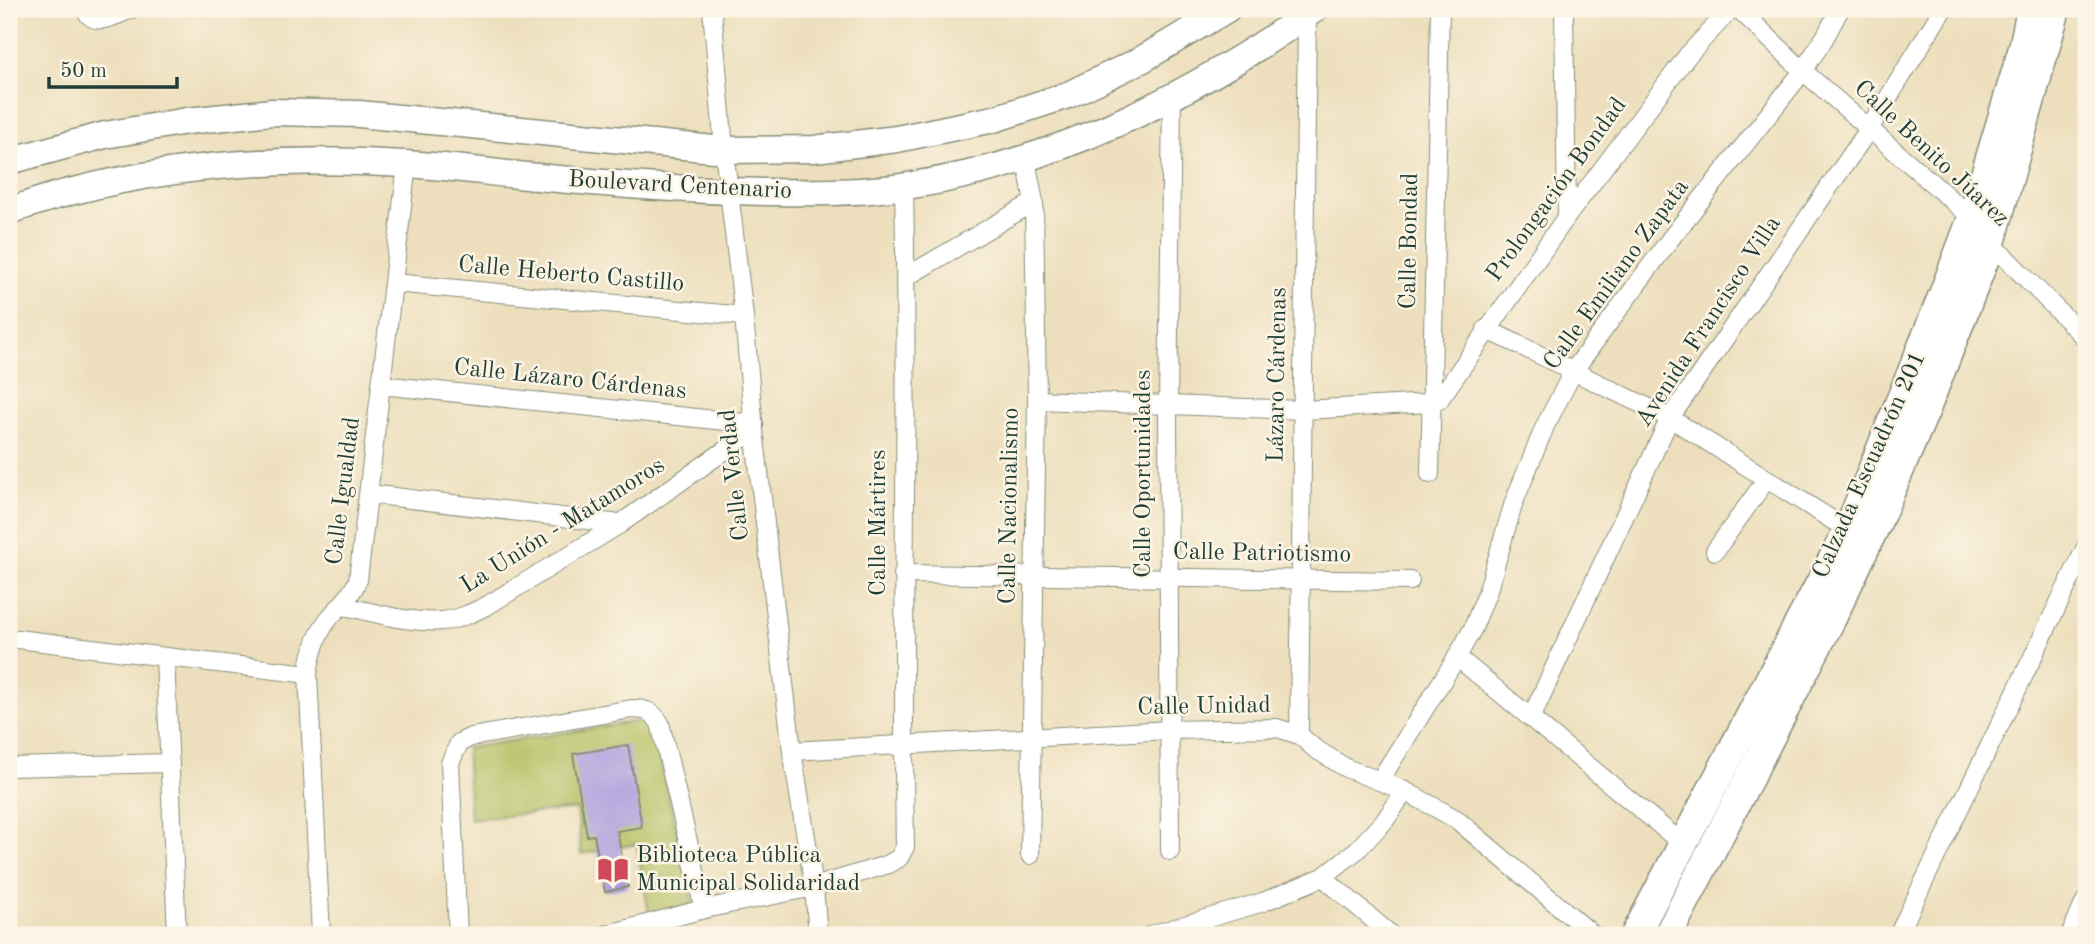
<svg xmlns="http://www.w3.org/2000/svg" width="2095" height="944" viewBox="0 0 2095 944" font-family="'Old Standard TT',serif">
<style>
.green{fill:#b2bd5f;stroke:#687d4a;stroke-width:2}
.building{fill:#a799dd}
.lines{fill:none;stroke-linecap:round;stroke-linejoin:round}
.minor-casing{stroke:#868e78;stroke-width:20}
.secondary-casing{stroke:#868e78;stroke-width:29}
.primary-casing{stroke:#868e78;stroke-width:31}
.minor{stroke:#fff;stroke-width:18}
.secondary{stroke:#fff;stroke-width:26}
.primary{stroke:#fff;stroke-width:28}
.labels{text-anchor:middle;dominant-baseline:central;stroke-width:5;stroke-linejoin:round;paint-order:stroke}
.street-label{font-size:24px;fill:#1f3d34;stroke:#fcf5e5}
.poi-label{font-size:24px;fill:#1f3d34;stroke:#fcf5e5;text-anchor:start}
</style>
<rect width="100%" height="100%" fill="#fcf5e5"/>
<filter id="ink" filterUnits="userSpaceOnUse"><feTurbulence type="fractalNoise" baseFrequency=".0143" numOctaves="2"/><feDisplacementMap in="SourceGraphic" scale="14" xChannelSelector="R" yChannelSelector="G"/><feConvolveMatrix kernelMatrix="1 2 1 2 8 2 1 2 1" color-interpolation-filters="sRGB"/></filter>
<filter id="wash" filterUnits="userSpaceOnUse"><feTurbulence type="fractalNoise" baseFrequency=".00686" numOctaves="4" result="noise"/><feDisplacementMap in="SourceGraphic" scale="28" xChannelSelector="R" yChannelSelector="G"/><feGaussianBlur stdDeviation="1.57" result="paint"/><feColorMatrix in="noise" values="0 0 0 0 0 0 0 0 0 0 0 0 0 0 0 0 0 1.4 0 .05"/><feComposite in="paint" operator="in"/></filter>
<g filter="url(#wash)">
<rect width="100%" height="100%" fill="#eddfbd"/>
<polygon class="green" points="651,719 693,904 649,914 637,844 581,854 577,809 470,819 466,748"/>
<g id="blocks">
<polygon class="building" points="628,745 642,827 617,831 628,887 605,892 594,835 587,836 573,754"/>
</g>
</g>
<g filter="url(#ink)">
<use href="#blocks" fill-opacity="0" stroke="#868e78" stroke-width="2"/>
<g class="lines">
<defs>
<g id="minor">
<path d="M85,9c9,20 31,6 46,0"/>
<polyline points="712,9 724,150 744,316 754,430 792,751 814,887 818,935"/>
<polyline points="1564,9 1567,216"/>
<polyline points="1739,9 1803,71 1972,218 1991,243 2086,339"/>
<polyline points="1026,160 1034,202 1037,400 1030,855"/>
<polyline points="906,277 1034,202"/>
<polyline points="394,283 744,316"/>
<polyline points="1486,329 1670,418 1848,530"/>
<polyline points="381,385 754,424"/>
<polyline points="1037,400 1303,410 1431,403 1439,400 1567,216 1688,55 1731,9"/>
<polyline points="1430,474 1440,9"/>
<polyline points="369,494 620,524"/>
<polyline points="1715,551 1766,480"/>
<polyline points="903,574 1410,581"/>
<path d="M343,606c31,6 66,18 99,15 16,-1 32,-9 46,-16l132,-81 134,-94"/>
<polyline points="9,638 308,674"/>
<polyline points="165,657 177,935"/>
<polyline points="1457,657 1684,845"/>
<polyline points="1531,718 1670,418 1869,129 1943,9"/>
<polyline points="1299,735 1307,15"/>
<polyline points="792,751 1169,730 1277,728 1299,735 1314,748 1346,768 1405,791 1456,819 1593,935"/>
<polyline points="9,767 170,763"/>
<polyline points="1380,780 1457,657 1473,628 1487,593 1514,502 1545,426 1574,370 1671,238 1803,71 1825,37 1840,9"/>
<polyline points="1170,851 1168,407 1172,98"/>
<polyline points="1323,877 1391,935"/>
<path d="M321,935l-13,-261c3,-21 9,-42 23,-58 11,-12 20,-20 27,-36l49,-416"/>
<path d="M458,935l-8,-172 9,-20 12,-6 161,-28c14,0 20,2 28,14l44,186"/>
<path d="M605,935l99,-26 110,-22 75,-23 10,-6 6,-11c-4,-220 4,-440 -1,-660"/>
<polyline points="1151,935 1263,902 1323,877 1357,850 1386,819 1405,791"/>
<polyline points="1898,935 2086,547"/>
<polyline points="2070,935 2086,900"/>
</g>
<g id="secondary">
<polyline points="9,161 105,135 187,121 272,112 359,114 724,150 814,149 897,139 994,119 1068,95 1141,60 1227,9"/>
<path d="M9,211c21,-7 43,-15 65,-20 108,-28 220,-34 331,-27 41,2 81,8 122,12 81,8 163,15 244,16 45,1 92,1 136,-6 151,-23 284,-90 408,-177"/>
</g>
<g id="primary">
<polyline points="1635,935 1848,530 1944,292 1972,218 2023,48 2031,9"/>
<polyline points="1668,935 1832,618 1876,525 1926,409 1991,243 2056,9"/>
</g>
</defs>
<use href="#minor" class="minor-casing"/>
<use href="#secondary" class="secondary-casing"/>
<use href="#primary" class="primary-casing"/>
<use href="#minor" class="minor"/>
<use href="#secondary" class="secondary"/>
<use href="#primary" class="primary"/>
</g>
</g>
<defs>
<symbol id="library-bare" viewBox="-9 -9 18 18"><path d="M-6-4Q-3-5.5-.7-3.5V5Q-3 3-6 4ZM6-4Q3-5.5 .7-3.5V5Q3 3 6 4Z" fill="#d1495b" stroke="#fcf5e5" stroke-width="2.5" paint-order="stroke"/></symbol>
</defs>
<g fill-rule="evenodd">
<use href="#library-bare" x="591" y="848" width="44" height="44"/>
</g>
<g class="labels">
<g class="street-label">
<text transform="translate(1931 154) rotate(43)">Calle Benito Júarez</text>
<text transform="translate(680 186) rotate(3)">Boulevard Centenario</text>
<text transform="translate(1557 190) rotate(-54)">Prolongación Bondad</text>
<text transform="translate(1410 241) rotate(-89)">Calle Bondad</text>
<text transform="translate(571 275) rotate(5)">Calle Heberto Castillo</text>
<text transform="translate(1617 275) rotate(-54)">Calle Emiliano Zapata</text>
<text transform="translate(1709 322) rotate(-57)">Avenida Francisco Villa</text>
<text transform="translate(1278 375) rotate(-89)">Lázaro Cárdenas</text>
<text transform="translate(570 380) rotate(6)">Calle Lázaro Cárdenas</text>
<text transform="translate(1870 465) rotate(-66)">Calzada Escuadrón 201</text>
<text transform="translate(1144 474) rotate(-90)">Calle Oportunidades</text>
<text transform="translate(735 475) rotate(-96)">Calle Verdad</text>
<text transform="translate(344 491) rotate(-83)">Calle Igualdad</text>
<text transform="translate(1010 506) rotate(-89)">Calle Nacionalismo</text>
<text transform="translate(879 523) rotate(-90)">Calle Mártires</text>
<text transform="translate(563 526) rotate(-32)">La Unión - Matamoros</text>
<text transform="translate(1262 554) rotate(1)">Calle Patriotismo</text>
<text transform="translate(1204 707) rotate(-1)">Calle Unidad</text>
</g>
<g class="poi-label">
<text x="636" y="856">Biblioteca Pública<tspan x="636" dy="28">Municipal Solidaridad</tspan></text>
</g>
</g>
<rect width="2095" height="944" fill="none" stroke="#fcf5e5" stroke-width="35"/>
<path d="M49 77v10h128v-10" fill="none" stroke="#1f3d34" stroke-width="3.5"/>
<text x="60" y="77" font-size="21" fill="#1f3d34" stroke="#fcf5e5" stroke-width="5" paint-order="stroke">50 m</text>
</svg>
